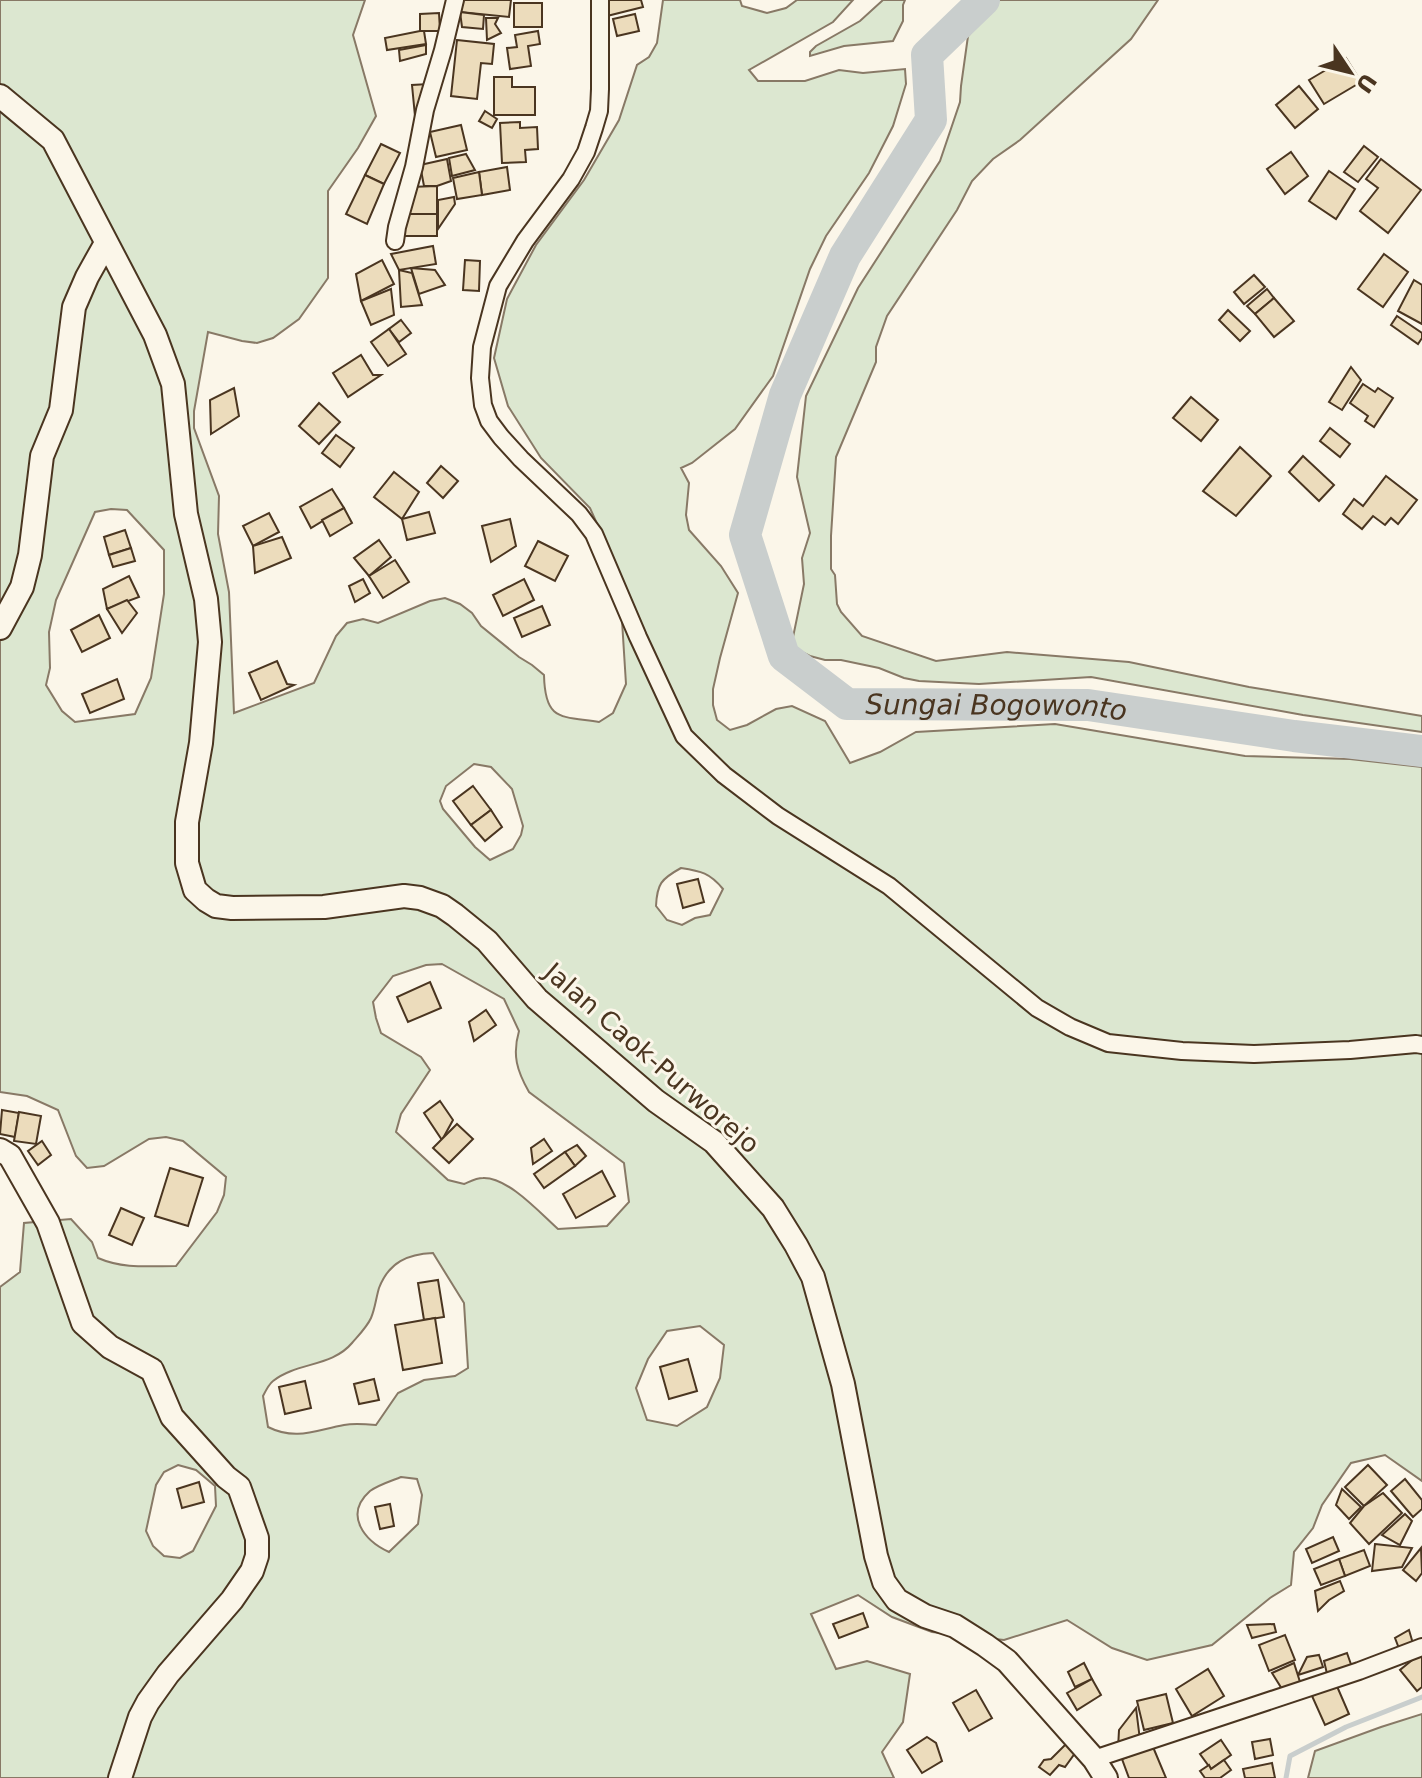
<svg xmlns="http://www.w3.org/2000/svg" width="1422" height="1778" viewBox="0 0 1422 1778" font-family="'DejaVu Sans',sans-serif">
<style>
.green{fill:#dce7d0;stroke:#887966;stroke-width:2;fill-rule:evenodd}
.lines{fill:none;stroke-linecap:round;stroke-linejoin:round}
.stream{stroke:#c9cecd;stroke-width:5}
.river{stroke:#c9cecd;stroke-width:32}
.building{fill:#ecdcbc;stroke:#4a3520;stroke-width:2}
.street-casing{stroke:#4a3520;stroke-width:20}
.secondary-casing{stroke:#4a3520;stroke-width:26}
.street{stroke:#fbf6e9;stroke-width:16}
.secondary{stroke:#fbf6e9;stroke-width:22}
.labels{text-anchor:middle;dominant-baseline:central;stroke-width:6;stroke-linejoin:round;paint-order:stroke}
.street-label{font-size:26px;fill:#4a3520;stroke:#fbf6e9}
.water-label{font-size:28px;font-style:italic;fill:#4a3520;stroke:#fbf6e9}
</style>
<rect width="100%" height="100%" fill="#fbf6e9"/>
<g class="green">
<path d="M0,0h365l-12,35 23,81 -18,32 -30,43v87l-29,41 -26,19 -16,5 -15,-2 -34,-9 -14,79v17l25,68 -1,38 11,58 5,121 80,-30 22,-47 11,-13 16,-4 15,4 52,-22 15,-3 15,6 12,9 9,13 38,31 13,8 12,10c1,46 16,41 55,47l14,-9 13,-29 -7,-111 -29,-65 -49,-50 -33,-52 -14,-48 13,-59 29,-54 48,-65 35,-60 18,-55 12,-8 8,-14 6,-43h77l2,6 25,7 19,-5 11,-8h56l-20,22 -84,48 9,11h47l34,-11 24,3 42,-4 1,15 -13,42 -24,47 -43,63 -16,33 -37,107 -38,53 -43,34 -11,5 8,15 -3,32 3,15 32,36 17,27 -18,65 -7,31v16l4,15 13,10 17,-5 29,-16 16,-3 33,15 25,42 30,-11 36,-20 139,-8 190,32 105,3 72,8v714l-37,-26 -34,8 -29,42 -9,23 -19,24 -3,33 -21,13 -58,47 -65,15 -35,-12 -45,-28 -63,20 -72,-8 -40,-15 -34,-22 -47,19 25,55 31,-8 43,13 -7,48 -21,30 12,26h-894v-491l20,-15 4,-49 47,-4 21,23 6,16c25,11 51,8 78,8l41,-54 7,-17 2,-18 -43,-36 -17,-4 -17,2 -45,27 -17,2 -11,-12 -18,-46 -31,-14 -27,-4zM111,509l16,1 37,40v44l-13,84 -16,36 -60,8 -13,-11 -16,-26 4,-17 -1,-36 7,-32 39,-88zM474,764l17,3 21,22 11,37 -2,9 -8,14 -23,11 -15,-13 -32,-38 -3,-8 6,-15zM681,868c20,3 29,5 42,21l-13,26 -15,3 -13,7 -15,-5 -11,-14c1,-22 5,-27 25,-38zM442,964l62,35 15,32c-7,24 -2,40 10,61l95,71 5,39 -22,24 -49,3c-18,-16 -50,-52 -75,-51 -7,0 -12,3 -19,6l-16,-4 -52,-48 5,-18 29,-44 -9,-13 -40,-24 -5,-15 -3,-16 20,-26 33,-11zM433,1253l31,50 4,65 -13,8 -31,4 -26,13 -22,32c-11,-1 -22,-2 -32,0 -28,5 -48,16 -76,2l-5,-31c3,-6 6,-12 10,-15 24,-19 59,-14 79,-38 6,-7 15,-16 19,-25 4,-9 5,-20 8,-30 10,-26 29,-34 54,-35zM700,1326l24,19 -4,33 -13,29 -30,19 -30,-6 -11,-32 12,-29 19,-28zM178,1465l18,5 19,16 1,20 -23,45 -13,7 -16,-2 -11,-10 -7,-15 10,-46 8,-13zM401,1477l16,2 5,16 -4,29 -29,28c-24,-11 -46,-37 -19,-61 8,-6 21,-10 31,-14z"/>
<polygon points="883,0 905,0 903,5 903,21 893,41 844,46 810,56 810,52 816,46 860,21"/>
<polygon points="999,0 1158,0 1131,39 1020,140 993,159 972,181 957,210 887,316 876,347 876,362 836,457 831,536 831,569 835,575 837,604 841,612 862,636 936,661 1007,652 1129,662 1249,687 1422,716 1422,732 1303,715 1091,677 979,684 919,681 904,678 879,668 841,660 825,660 810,656 796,649 792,642 804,584 802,558 810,533 797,477 806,396 858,288 940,161 960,102 961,86 968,36"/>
<polygon points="1422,1714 1422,1778 1308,1778 1315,1751 1381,1727"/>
</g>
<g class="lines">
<polyline class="stream" points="1286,1778 1290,1756 1346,1727 1422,1697"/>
<path class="river" id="s1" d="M984,0l-57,55 4,65 -86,136 -60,139 -40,140 39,121 63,48 241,1 206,31 128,15"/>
</g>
<g class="building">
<polygon points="461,0 511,0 509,17 460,12"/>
<polygon points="603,0 641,0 643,7 607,16"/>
<rect x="514" y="3" width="28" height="24"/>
<polygon points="460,12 484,15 483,29 462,27"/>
<polygon points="439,13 440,31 420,31 420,14"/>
<polygon points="635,14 639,31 617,36 613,19"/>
<polygon points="486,18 498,18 495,24 501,33 487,40"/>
<polygon points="420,31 424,31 426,44 387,50 385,38"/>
<polygon points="538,31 540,44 528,46 531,66 510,69 507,48 517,47 515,35"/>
<polygon points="457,40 494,44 492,64 481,63 477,99 451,96"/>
<polygon points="426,45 426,54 400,61 399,50"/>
<polygon points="1346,58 1361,82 1324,104 1309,80"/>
<polygon points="494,77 512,77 512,87 535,87 535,115 494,115"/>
<polygon points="429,84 421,115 415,116 412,85"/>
<polygon points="1299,86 1318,109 1295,128 1276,105"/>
<polygon points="485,111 497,119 492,128 479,121"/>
<polygon points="520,122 520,128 537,127 538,149 525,150 526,162 502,163 500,123"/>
<polygon points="461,125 467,150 436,157 430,132"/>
<polygon points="381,144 400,153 384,184 365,175"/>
<polygon points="1364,146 1378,157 1358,182 1344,172"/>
<polygon points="1291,152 1308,176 1285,194 1267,169"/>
<polygon points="466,154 475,170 452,176 449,158"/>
<polygon points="447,159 451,181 437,186 424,186 420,165"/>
<polygon points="1381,159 1421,190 1388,233 1360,211 1378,188 1366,179"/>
<polygon points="507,167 510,190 482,195 479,172"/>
<polygon points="1329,171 1355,189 1336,219 1309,201"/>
<polygon points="479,172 482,195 457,199 453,178"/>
<polygon points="365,175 384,184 367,224 346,214"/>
<polygon points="437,186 437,214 410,214 409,187"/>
<polygon points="454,197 455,204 438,229 438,200"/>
<polygon points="410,214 437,214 437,236 405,236 405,216"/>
<polygon points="433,246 436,264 399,270 391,254"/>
<polygon points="1384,254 1408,272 1383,307 1358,289"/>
<polygon points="382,260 394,284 361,301 356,274"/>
<polygon points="465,260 480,261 479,291 463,290"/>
<polygon points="411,268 435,270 445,285 419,294"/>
<polygon points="399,270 412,273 422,305 401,307"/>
<polygon points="1254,275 1265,287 1244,304 1234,292"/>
<polygon points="1414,280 1422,285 1422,324 1398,311"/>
<polygon points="391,289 394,315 371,325 361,301"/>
<polygon points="1267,289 1274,298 1255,314 1247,306"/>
<polygon points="1274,298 1294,321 1274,337 1255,314"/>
<polygon points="1228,310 1250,331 1240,341 1219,320"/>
<polygon points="1397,316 1422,333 1422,338 1418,344 1391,325"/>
<polygon points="401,320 411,333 399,342 389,329"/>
<polygon points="389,329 406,354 388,366 371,342"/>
<polygon points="361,355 373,375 381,375 348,397 333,373"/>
<polygon points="1351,367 1361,380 1342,410 1329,402"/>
<polygon points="1363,384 1375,392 1378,388 1393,398 1374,427 1365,421 1368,416 1350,403"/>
<polygon points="234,388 239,416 211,434 210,400"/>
<polygon points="1191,397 1218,420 1201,441 1173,418"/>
<polygon points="319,403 340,422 319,444 299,426"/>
<polygon points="1330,428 1350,444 1340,457 1320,441"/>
<polygon points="336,435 354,448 340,467 322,453"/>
<polygon points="1240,447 1271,476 1236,516 1203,491"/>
<polygon points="1303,456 1334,485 1319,501 1289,472"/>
<polygon points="441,466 458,481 443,498 427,483"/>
<polygon points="394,472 419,492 402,519 374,497"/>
<polygon points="1386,476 1417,500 1398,524 1391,518 1385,525 1373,516 1362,529 1343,514 1354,499 1363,506"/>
<polygon points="332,489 344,508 311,528 300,507"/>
<polygon points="344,508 352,523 330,536 322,520"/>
<polygon points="429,512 435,533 407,540 402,519"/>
<polygon points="269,513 279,532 253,546 243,526"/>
<polygon points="510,519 516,546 491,562 482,526"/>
<polygon points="125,530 131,548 109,555 104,537"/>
<polygon points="282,537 291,558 255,573 253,546"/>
<polygon points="379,540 391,557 369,576 354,558"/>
<polygon points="538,541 568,556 555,581 525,566"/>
<polygon points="131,548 135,561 113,567 109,555"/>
<polygon points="395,560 409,582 383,598 369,576"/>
<polygon points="129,576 139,597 107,609 103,589"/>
<polygon points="363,579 370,593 355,602 349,586"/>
<polygon points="524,579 534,600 503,616 493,595"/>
<polygon points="127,600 137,613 122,633 107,609"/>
<polygon points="542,606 550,625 522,637 514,618"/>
<polygon points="99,615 110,638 82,652 71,630"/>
<polygon points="277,661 287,684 294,685 261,700 249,673"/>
<polygon points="117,679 124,699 90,713 82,694"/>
<polygon points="473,786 491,810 471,825 453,801"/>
<polygon points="491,810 502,827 485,841 471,825"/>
<polygon points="698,879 704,902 683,908 677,884"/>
<polygon points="430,982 441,1008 408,1022 397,997"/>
<polygon points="486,1010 496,1025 474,1041 469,1022"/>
<polygon points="440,1101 453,1120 442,1140 424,1113"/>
<polygon points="2,1110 19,1113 15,1137 0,1134"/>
<polygon points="19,1112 41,1116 36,1144 14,1141"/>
<polygon points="457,1124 473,1139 449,1163 433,1148"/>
<polygon points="544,1139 552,1151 533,1164 531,1148"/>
<polygon points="42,1141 51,1155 38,1165 28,1151"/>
<polygon points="577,1145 586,1156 575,1166 565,1152"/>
<polygon points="565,1152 575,1166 544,1188 534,1174"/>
<polygon points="170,1168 203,1178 188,1226 155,1216"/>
<polygon points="602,1171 615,1196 576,1218 563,1194"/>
<polygon points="121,1208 144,1218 132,1245 109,1235"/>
<polygon points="438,1280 444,1317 424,1320 418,1283"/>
<polygon points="435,1318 442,1363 403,1370 395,1325"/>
<polygon points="688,1359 697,1391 669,1399 660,1367"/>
<polygon points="374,1379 379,1400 359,1404 354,1384"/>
<polygon points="305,1381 311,1408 285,1414 279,1387"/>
<polygon points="1368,1465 1387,1485 1364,1506 1345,1487"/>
<polygon points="1405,1479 1422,1500 1422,1509 1413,1517 1391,1491"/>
<polygon points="199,1482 204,1502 182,1508 177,1489"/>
<polygon points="1342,1489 1361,1507 1349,1519 1336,1505"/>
<polygon points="1383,1493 1402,1513 1369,1544 1350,1523 1364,1506"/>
<polygon points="390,1504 394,1526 380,1529 375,1507"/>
<polygon points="1405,1514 1412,1521 1400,1545 1382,1535"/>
<polygon points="1333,1537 1339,1551 1312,1563 1306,1549"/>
<polygon points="1375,1544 1412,1548 1402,1567 1372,1571"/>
<polygon points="1421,1548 1422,1573 1416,1581 1403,1570"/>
<polygon points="1364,1550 1370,1566 1345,1576 1339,1559"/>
<polygon points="1339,1559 1345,1576 1321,1585 1314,1569"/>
<polygon points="1340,1581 1344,1591 1329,1600 1318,1611 1315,1591"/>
<polygon points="863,1613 868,1627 839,1638 833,1624"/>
<polygon points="1274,1624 1276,1632 1252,1638 1247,1625"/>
<polygon points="1409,1630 1414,1647 1400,1651 1395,1638"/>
<polygon points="1285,1635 1295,1660 1269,1671 1259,1645"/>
<polygon points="1422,1652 1422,1687 1417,1691 1400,1670"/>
<polygon points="1347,1653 1353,1670 1328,1678 1324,1661"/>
<polygon points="1319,1655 1323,1667 1298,1675 1307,1657"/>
<polygon points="1084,1663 1092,1679 1075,1687 1068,1672"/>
<polygon points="1294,1663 1300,1682 1282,1689 1272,1673"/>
<polygon points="1208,1669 1224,1696 1192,1716 1176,1689"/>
<polygon points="1092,1679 1101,1695 1077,1710 1067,1693"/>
<polygon points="1336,1684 1349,1714 1325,1725 1312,1696"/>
<polygon points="976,1690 992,1718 969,1731 953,1703"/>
<polygon points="1166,1694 1173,1723 1144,1730 1137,1701"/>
<polygon points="1136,1708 1140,1740 1118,1749 1119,1730"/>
<polygon points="927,1737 936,1743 942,1761 922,1773 907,1750"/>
<polygon points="1270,1739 1273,1755 1255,1759 1252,1742"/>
<polygon points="1221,1740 1231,1755 1211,1769 1200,1754"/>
<polygon points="1068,1742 1078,1749 1065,1767 1059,1765 1050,1775 1039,1767 1044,1760 1051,1759"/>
<polygon points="1153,1747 1166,1778 1129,1778 1122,1759"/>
<polygon points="1224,1760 1231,1770 1220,1778 1205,1778 1200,1771 1209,1765 1211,1769"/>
<polygon points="1272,1763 1275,1778 1245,1778 1243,1769"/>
</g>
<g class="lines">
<defs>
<g id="street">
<polyline points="600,0 600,89 599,111 594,128 586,152 571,179 525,241 498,286 482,347 480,378 483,405 489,421 501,437 521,459 579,514 594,534 638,637 684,736 724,775 778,816 889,886 1037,1008 1070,1027 1108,1043 1182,1051 1254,1054 1350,1050 1416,1044 1422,1045"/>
<polyline points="395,241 397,227 414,167 425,110 443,50 455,0"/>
<polyline points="1094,1759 1359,1671 1422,1647"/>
</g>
<g id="secondary">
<polyline points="0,96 53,140 155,335 173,384 186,514 206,599 210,642 201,743 187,822 187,863 195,890 206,900 216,906 232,908 324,907 404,896 420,898 442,906 455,915 487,941 537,999 656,1101 714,1142 773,1208 796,1245 813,1277 843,1384 876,1556 884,1582 897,1600 925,1616 955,1626 985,1645 1007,1661 1094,1759 1106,1778"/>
<polyline points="0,628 22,587 30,555 42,456 61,410 74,307 87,277 106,243"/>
<polyline points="0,1150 10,1156 48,1223 83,1323 110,1347 152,1370 172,1417 226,1477 239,1487 257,1538 257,1556 252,1571 232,1600 168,1674 148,1702 140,1717 120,1778"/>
</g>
</defs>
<use href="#street" class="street-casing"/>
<use href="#secondary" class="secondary-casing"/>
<use href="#street" class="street"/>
<use href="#secondary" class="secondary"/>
</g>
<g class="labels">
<g class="street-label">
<text transform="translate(652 1058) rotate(41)">Jalan Caok-Purworejo</text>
</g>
<g class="water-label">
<text stroke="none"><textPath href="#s1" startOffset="958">Sungai Bogowonto</textPath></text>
</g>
</g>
<g transform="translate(1350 72) rotate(125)" stroke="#fbf6e9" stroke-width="6" paint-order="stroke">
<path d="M0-6L14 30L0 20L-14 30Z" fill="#4a3520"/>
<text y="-12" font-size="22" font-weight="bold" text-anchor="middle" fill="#4a3520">U</text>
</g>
</svg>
